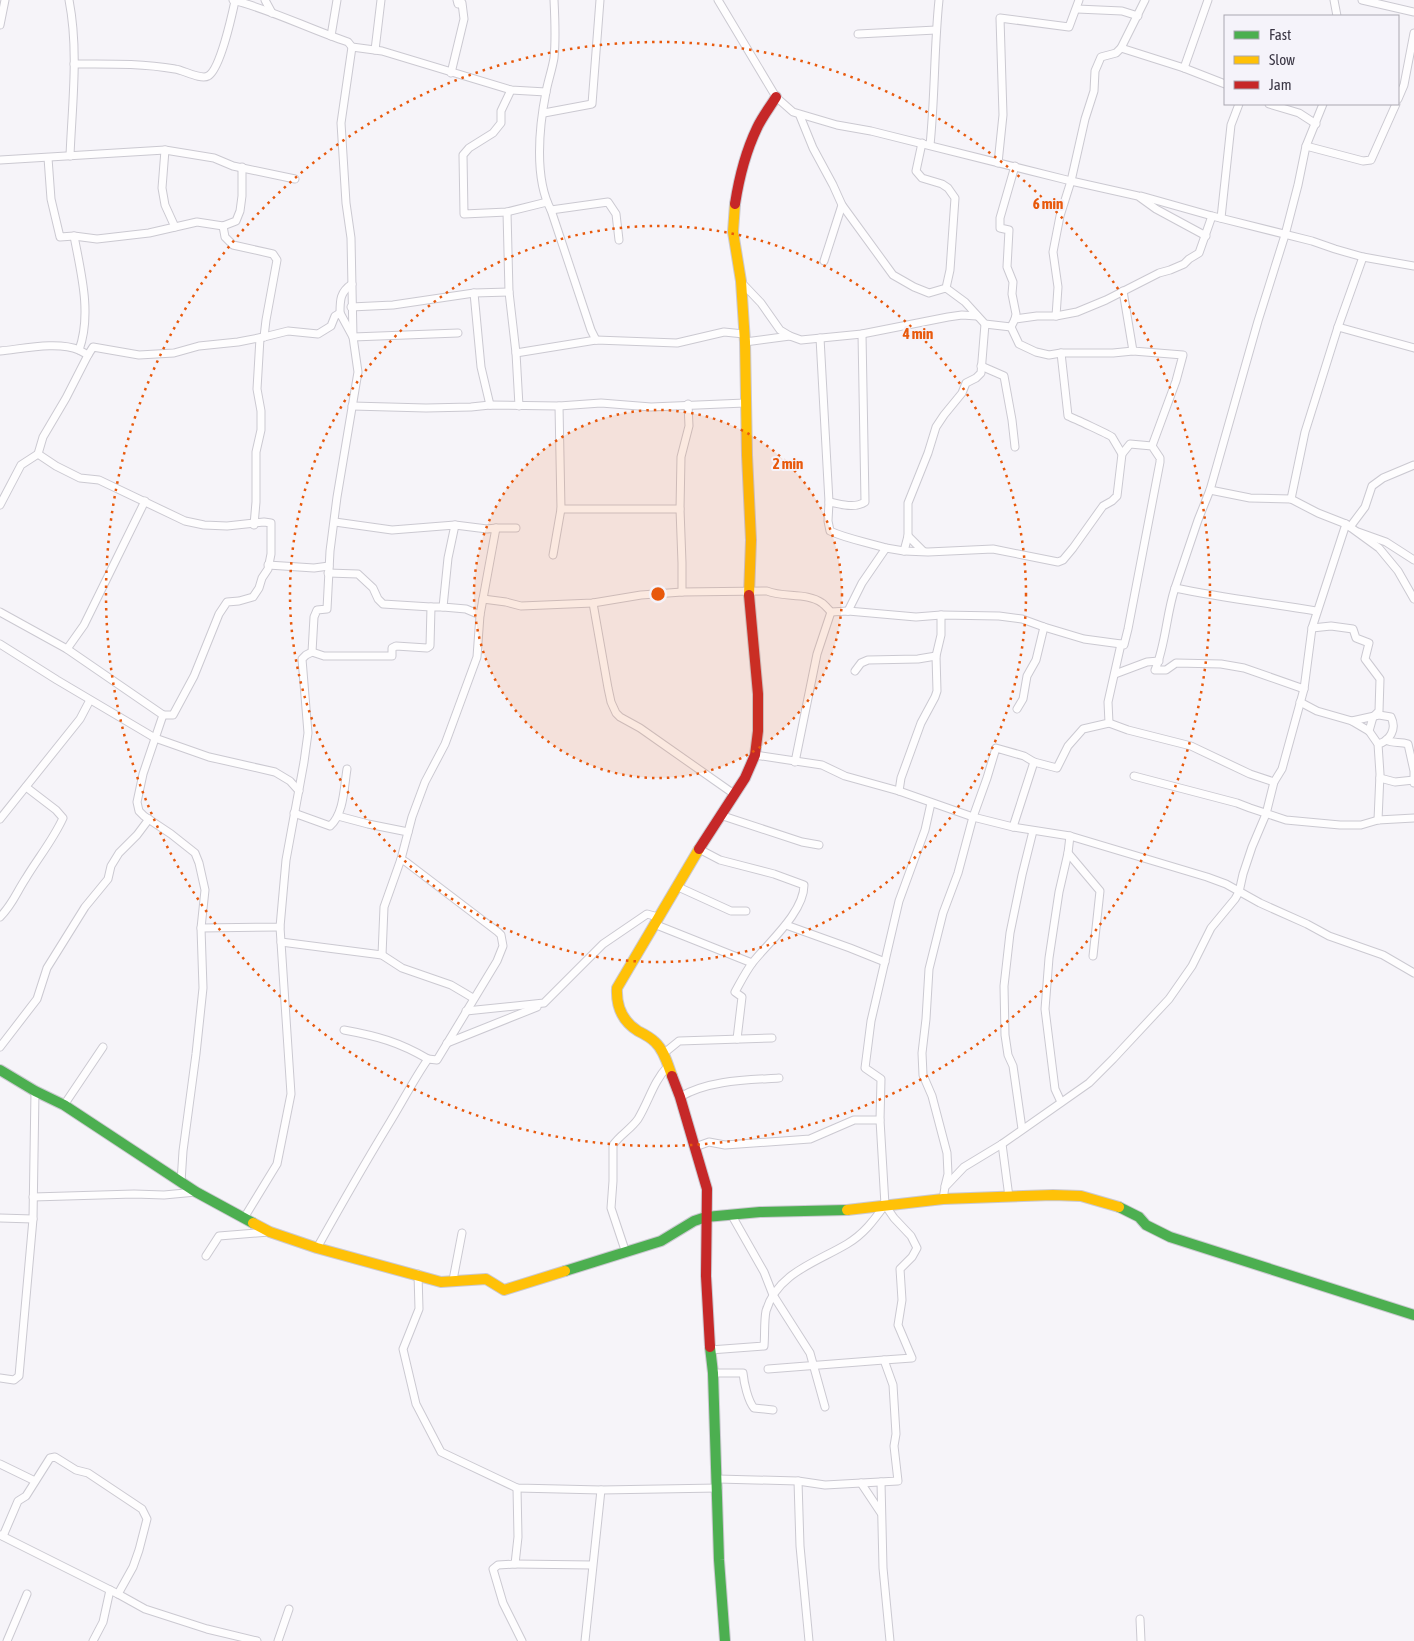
<svg xmlns="http://www.w3.org/2000/svg" width="1414" height="1641" viewBox="0 0 1414 1641" font-family="'Asap Condensed',sans-serif">
<style>
.lines{fill:none;stroke-linecap:round;stroke-linejoin:round}
.street-casing{stroke:#cbc9d1;stroke-width:9}
.fast-casing{stroke:#cbc9d1;stroke-width:12}
.slow-casing{stroke:#cbc9d1;stroke-width:12}
.jam-casing{stroke:#cbc9d1;stroke-width:12}
.street{stroke:#fefdfe;stroke-width:7}
.fast{stroke:#4caf50;stroke-width:10}
.slow{stroke:#ffc107;stroke-width:10}
.jam{stroke:#c62828;stroke-width:10}
.ring{fill:none;stroke:#e8590c;stroke-width:2.5;stroke-dasharray:2.5 5}
.centre{fill:#e8590c;stroke:#f5f3fa;stroke-width:2.5}
.ring-label{font-size:15px;text-anchor:middle;font-weight:bold;fill:#e8590c;stroke:#f5f3fa;stroke-width:4;stroke-linejoin:round;paint-order:stroke}
</style>
<rect width="100%" height="100%" fill="#f6f4f9"/>
<g class="lines">
<defs>
<g id="street">
<path d="M69,0c10,51 3,105 1,156"/>
<path d="M233,0c39,10 76,29 115,42l4,5 30,4 129,39 35,2"/>
<polyline points="265,0 272,13"/>
<path d="M554,0c1,20 2,39 0,58 -2,12 -6,23 -8,34 -7,35 -12,86 5,118l40,120 5,10"/>
<polyline points="718,0 776,97 793,112 837,125 871,131 1071,181 1138,196 1156,209 1206,236"/>
<polyline points="1334,0 1337,16"/>
<polyline points="1362,0 1414,12"/>
<polyline points="1077,9 1122,11 1138,16"/>
<polyline points="0,25 5,0"/>
<polyline points="858,34 936,30"/>
<polyline points="331,36 337,0"/>
<polyline points="1121,48 1184,68 1225,84"/>
<polyline points="375,50 381,0"/>
<path d="M74,64c34,0 67,-1 101,5 8,1 26,11 33,7 12,-6 24,-61 27,-75"/>
<polyline points="1184,68 1208,0"/>
<polyline points="451,73 464,19 462,3 458,4 457,0"/>
<polyline points="511,90 501,111 501,123 493,133 469,148 463,155 464,214 507,212 547,202"/>
<polyline points="1398,99 1404,85 1414,33"/>
<polyline points="1269,104 1299,113 1316,124"/>
<polyline points="544,113 592,104 600,0"/>
<polyline points="800,116 813,148 833,185 842,205 893,275 914,287 929,293 946,288 965,302 985,324 1011,327 1015,319 1037,316 1056,316 1077,312 1106,300 1159,273 1170,270 1184,264 1189,259 1199,253 1212,216"/>
<polyline points="922,143 916,171 922,178 942,184 948,188 955,198 950,270 946,288"/>
<path d="M930,145c5,-48 4,-97 9,-145"/>
<polyline points="1306,146 1363,161 1371,160 1396,104"/>
<polyline points="165,150 162,188 165,205 175,227"/>
<polyline points="48,158 51,199 60,237 74,236 97,239 149,233 197,222 223,226 236,221 240,211 242,196 242,167"/>
<polyline points="0,160 165,150 214,158 233,166 295,179"/>
<polyline points="998,163 1003,115 1000,18 1069,27 1079,0"/>
<polyline points="1015,166 1000,218 1000,228 1009,230 1007,267 1013,282 1012,294 1016,314 1015,319"/>
<polyline points="1141,196 1212,216 1312,241 1335,249 1363,257 1414,266"/>
<polyline points="551,210 608,202 616,214 619,240"/>
<polyline points="507,212 509,292 516,353 519,406"/>
<polyline points="1221,218 1231,125 1239,104"/>
<polyline points="223,226 225,237 233,245 273,254 277,260 266,320 264,337"/>
<path d="M74,236c7,37 18,78 5,114l9,5"/>
<polyline points="824,261 842,205"/>
<polyline points="741,282 761,303 780,330 790,336"/>
<polyline points="1123,291 1133,351 1183,355 1176,381 1152,446"/>
<polyline points="474,293 481,367 490,405"/>
<polyline points="351,307 393,305 474,293 509,292"/>
<path d="M340,313c0,-13 0,-21 12,-29"/>
<polyline points="1056,316 1058,287 1053,252 1060,216 1071,181 1085,119 1094,91 1095,71 1101,57 1116,53 1121,48 1145,0"/>
<polyline points="1011,327 1019,344 1036,352 1049,355 1061,353 1113,353 1133,351"/>
<polyline points="1338,327 1414,348"/>
<path d="M820,338l9,164 -1,19 2,10c17,8 37,11 56,17"/>
<polyline points="745,342 790,336 801,340 862,334 948,317 962,315 977,316"/>
<path d="M0,351c22,-2 58,-10 79,-1"/>
<polyline points="516,353 596,340 677,343 724,332 744,334"/>
<path d="M1061,353l7,63c5,2 42,19 44,21 3,5 7,12 10,17"/>
<polyline points="981,366 1004,376 1012,420 1015,447"/>
<polyline points="352,406 426,408 471,407 490,405 559,406 601,403 651,407 745,403"/>
<polyline points="38,454 56,466 80,478 99,480 185,521 204,525 227,526 264,522 271,523 271,554 268,569 262,578 259,588 253,597 239,601 227,602 219,614 194,676 173,715 163,715"/>
<polyline points="1291,499 1305,432 1338,327 1363,257"/>
<path d="M829,502c12,2 25,7 36,0l-3,-168"/>
<polyline points="0,505 21,465 38,454 43,437 66,398 88,355 93,347 139,355 174,353 199,346 238,342 264,337 288,331 318,334 331,326 335,316 340,313 353,337 458,333"/>
<polyline points="561,509 680,509"/>
<polyline points="335,522 392,530 455,525 448,558 443,607 466,609 480,615"/>
<polyline points="1346,524 1379,548 1398,571 1414,599"/>
<polyline points="254,525 256,502 256,452 261,430 261,411 257,389 260,338"/>
<polyline points="1350,527 1365,507 1372,486 1383,478 1414,465"/>
<polyline points="496,528 516,528"/>
<polyline points="1358,532 1386,542 1414,560"/>
<polyline points="908,536 923,551"/>
<polyline points="904,551 908,536 908,503 928,453 936,427 944,415 962,393 966,383 976,378 981,373 985,324"/>
<polyline points="553,555 561,509 559,406"/>
<polyline points="268,565 314,568 329,566"/>
<polyline points="328,573 358,574 373,588 378,599 383,604 431,607 443,607"/>
<path d="M1175,588c-9,27 -9,56 -20,82h11l10,-7 45,1 23,4 60,21"/>
<polyline points="682,592 682,563 680,509 681,457 689,426 688,404"/>
<path d="M483,599l23,3 15,4 72,-3 48,-8 41,-3 85,-1c16,7 40,1 55,12 3,2 6,6 9,9l17,-1 68,6 25,-2 58,1 23,3 22,8 40,12 37,5"/>
<polyline points="593,603 608,688 611,702 616,713 620,717 640,728 734,794"/>
<polyline points="848,611 862,583 886,548 904,551 928,552 993,549 1058,562 1063,560 1073,548 1103,506 1112,501 1117,496 1122,454 1130,444 1152,446 1160,458 1160,462 1128,629 1124,645 1121,644 1108,702 1109,723 1083,729 1068,746 1057,768 1034,762"/>
<path d="M1316,611c-47,-8 -94,-13 -141,-23l23,-68 12,-30 48,-169 27,-86 13,-50 8,-39 17,-42"/>
<polyline points="0,612 67,649 163,715 143,774 137,802 139,811 144,816 171,834 195,853 199,863 205,890 201,928 203,988 196,1054 183,1151 181,1182"/>
<polyline points="1312,628 1331,626 1353,629 1356,638 1369,643 1365,659 1380,679 1379,711 1373,717 1369,731 1378,744 1380,774 1378,820"/>
<polyline points="0,644 57,680 155,738 209,757 275,772 290,781 299,791"/>
<polyline points="67,649 84,625 145,501"/>
<polyline points="312,652 324,656 392,656 392,648 396,646 427,648 430,646 431,607"/>
<polyline points="855,671 861,663 868,660 918,659 936,656"/>
<polyline points="1115,674 1147,662 1159,661"/>
<polyline points="1300,702 1317,711 1352,721 1369,731"/>
<polyline points="1017,709 1023,699 1027,676 1036,660 1044,627"/>
<path d="M1352,721l27,-6 12,2c6,12 -1,24 -13,27"/>
<polyline points="1109,723 1128,730 1191,746 1250,774 1274,782"/>
<path d="M1386,740c8,4 14,1 22,4l6,27v12"/>
<polyline points="755,755 822,765 845,776 899,791 973,817 1013,827 1070,836 1207,877 1226,884 1260,903 1307,924 1329,936 1383,955 1414,973"/>
<polyline points="795,762 817,654 831,612"/>
<polyline points="1134,776 1237,803 1250,808 1286,820 1340,825 1361,825 1378,820 1414,818"/>
<polyline points="1380,778 1395,782 1414,780"/>
<polyline points="899,791 901,778 921,723 935,697 937,691 936,656 941,635 941,615"/>
<path d="M294,813l36,13c14,-12 14,-39 17,-57"/>
<polyline points="720,815 802,842 819,845"/>
<polyline points="338,816 368,824 408,832"/>
<polyline points="0,819 80,719 90,700"/>
<path d="M699,849l21,11 54,14 30,11c0,27 -35,57 -51,77 -7,9 -13,21 -18,30l7,5 -5,42"/>
<polyline points="1068,853 1100,891 1093,956"/>
<polyline points="676,886 731,911 746,911"/>
<path d="M0,917c13,-13 16,-24 26,-39 12,-20 27,-38 37,-60l-7,-8 -30,-23"/>
<polyline points="654,924 752,963"/>
<polyline points="786,925 850,948 885,962"/>
<polyline points="201,928 280,927 286,860 304,762 308,733 302,659 306,655 312,652 314,617 317,610 327,609 330,551 337,497 358,372 353,337 351,238 346,203 341,123 352,47"/>
<polyline points="281,942 382,955 402,968 451,985 473,998"/>
<polyline points="382,955 384,907 401,859 412,817 425,782 445,744 477,657 480,615 496,528 487,529 455,525"/>
<polyline points="466,1011 544,1003 603,944 647,914 658,917"/>
<path d="M344,1030c33,6 55,12 84,29"/>
<polyline points="447,1043 537,1007"/>
<polyline points="0,1047 37,999 47,968 85,907 108,879 111,866 119,853 137,835 149,819"/>
<polyline points="663,1054 679,1041 772,1038"/>
<path d="M680,1097c29,-17 67,-17 99,-19"/>
<polyline points="1061,1102 1055,1089 1045,1009 1049,958 1059,892 1068,853 1070,836"/>
<polyline points="64,1105 103,1047"/>
<polyline points="1022,1129 1013,1066 1008,1055 1005,1035 1004,986 1010,933 1022,875 1033,831"/>
<polyline points="1002,1144 1009,1197"/>
<polyline points="695,1147 709,1142 725,1145 810,1139 854,1120 880,1120"/>
<polyline points="945,1186 948,1174 947,1153 932,1096 923,1075 922,1053 926,1019 929,969 943,913 958,873 973,817 987,778 996,748 1024,756 1034,762 1013,827"/>
<polyline points="33,1197 134,1194 164,1195 196,1192"/>
<polyline points="943,1199 945,1187 964,1167 1002,1144 1089,1083 1113,1059 1169,999 1192,966 1211,928 1235,899 1239,892 1243,874 1252,847 1266,814 1274,782 1282,769 1304,689 1312,628 1346,524 1318,513 1291,499 1250,498 1210,490"/>
<polyline points="731,1214 764,1272 773,1295 810,1353 825,1407"/>
<polyline points="0,1218 33,1219"/>
<polyline points="244,1218 277,1164 291,1094 280,927"/>
<path d="M317,1248c24,-43 48,-85 73,-126 13,-21 24,-43 38,-63l9,1 60,-99 6,-15 -2,-11 -3,-3 -92,-70 -5,-3"/>
<path d="M626,1253l-15,-45 2,-27v-36c7,-10 18,-16 25,-26 11,-18 15,-37 30,-53"/>
<polyline points="206,1256 219,1236 269,1232"/>
<polyline points="418,1274 419,1309 403,1349 416,1404 441,1452 517,1488 601,1490 718,1488"/>
<polyline points="453,1280 462,1233"/>
<path d="M710,1350l54,-4c1,-11 0,-25 2,-35 11,-38 51,-49 81,-67 17,-10 27,-24 38,-39"/>
<polyline points="768,1369 884,1360"/>
<path d="M713,1373h30c1,10 5,28 11,35l19,2"/>
<polyline points="0,1378 14,1380 19,1376 33,1219 35,1091"/>
<polyline points="0,1464 35,1481"/>
<polyline points="718,1479 798,1481 825,1485 898,1481 894,1446 896,1434 893,1385 884,1360 912,1358 898,1325 902,1300 900,1269 912,1257 917,1248 911,1236 894,1218 885,1205 880,1120 881,1079 865,1068 871,1021 899,901 925,830 931,803"/>
<polyline points="798,1481 800,1546 809,1641"/>
<polyline points="881,1482 883,1568 890,1641"/>
<polyline points="861,1483 881,1513"/>
<polyline points="517,1488 518,1537 515,1564 498,1565 493,1569 503,1603 522,1641"/>
<polyline points="0,1535 118,1594 145,1609 207,1629 257,1641"/>
<polyline points="3,1536 18,1501 26,1496 50,1458 55,1457 76,1470 88,1473 142,1509 147,1519 139,1550 133,1567 118,1594"/>
<polyline points="515,1564 592,1565"/>
<polyline points="1140,1619 1141,1641"/>
<polyline points="7,1641 27,1594"/>
<polyline points="93,1641 103,1622 110,1590"/>
<polyline points="278,1641 289,1609"/>
<polyline points="585,1641 601,1490"/>
</g>
<g id="fast">
<polyline points="0,1070 35,1091 64,1105 196,1192 253,1223"/>
<polyline points="1119,1207 1139,1217 1146,1225 1170,1237 1414,1315"/>
<polyline points="565,1271 661,1241 694,1221 706,1217 760,1212 847,1210"/>
<polyline points="710,1347 713,1373 719,1560 725,1641"/>
</g>
<g id="slow">
<polyline points="735,204 733,232 741,281 745,342 747,455 751,540 749,595"/>
<path d="M672,1076c-4,-11 -8,-26 -17,-34 -5,-5 -11,-8 -17,-11 -16,-10 -22,-24 -21,-43l82,-139"/>
<polyline points="847,1210 943,1199 1053,1195 1081,1196 1119,1207"/>
<polyline points="253,1223 270,1232 317,1248 441,1282 486,1279 504,1290 565,1271"/>
</g>
<g id="jam">
<path d="M735,204c4,-26 11,-53 22,-76 5,-11 13,-21 19,-31"/>
<polyline points="699,849 745,778 755,755 758,731 758,694 749,595"/>
<polyline points="672,1076 680,1097 707,1189 706,1276 710,1347"/>
</g>
</defs>
<use href="#street" class="street-casing"/>
<use href="#fast" class="fast-casing"/>
<use href="#slow" class="slow-casing"/>
<use href="#jam" class="jam-casing"/>
<use href="#street" class="street"/>
<use href="#fast" class="fast"/>
<use href="#slow" class="slow"/>
<use href="#jam" class="jam"/>
</g>
<circle cx="658" cy="594" r="184" fill="#e8590c" fill-opacity=".12"/>
<g class="ring">
<circle cx="658" cy="594" r="184"/>
<circle cx="658" cy="594" r="368"/>
<circle cx="658" cy="594" r="552"/>
</g>
<circle cx="658" cy="594" r="8" class="centre"/>
<g class="ring-label">
<text x="1048" y="209">6 min</text>
<text x="918" y="339">4 min</text>
<text x="788" y="469">2 min</text>
</g>
<rect x="1224" y="15" width="175" height="90" fill="#f5f3fa" stroke="#aaa7b1"/>
<rect x="1234" y="31" width="25" height="8" fill="#4caf50" stroke="#aaa7b1"/>
<text x="1269" y="40" font-size="15" fill="#393543">Fast</text>
<rect x="1234" y="56" width="25" height="8" fill="#ffc107" stroke="#aaa7b1"/>
<text x="1269" y="65" font-size="15" fill="#393543">Slow</text>
<rect x="1234" y="81" width="25" height="8" fill="#c62828" stroke="#aaa7b1"/>
<text x="1269" y="90" font-size="15" fill="#393543">Jam</text>
</svg>
